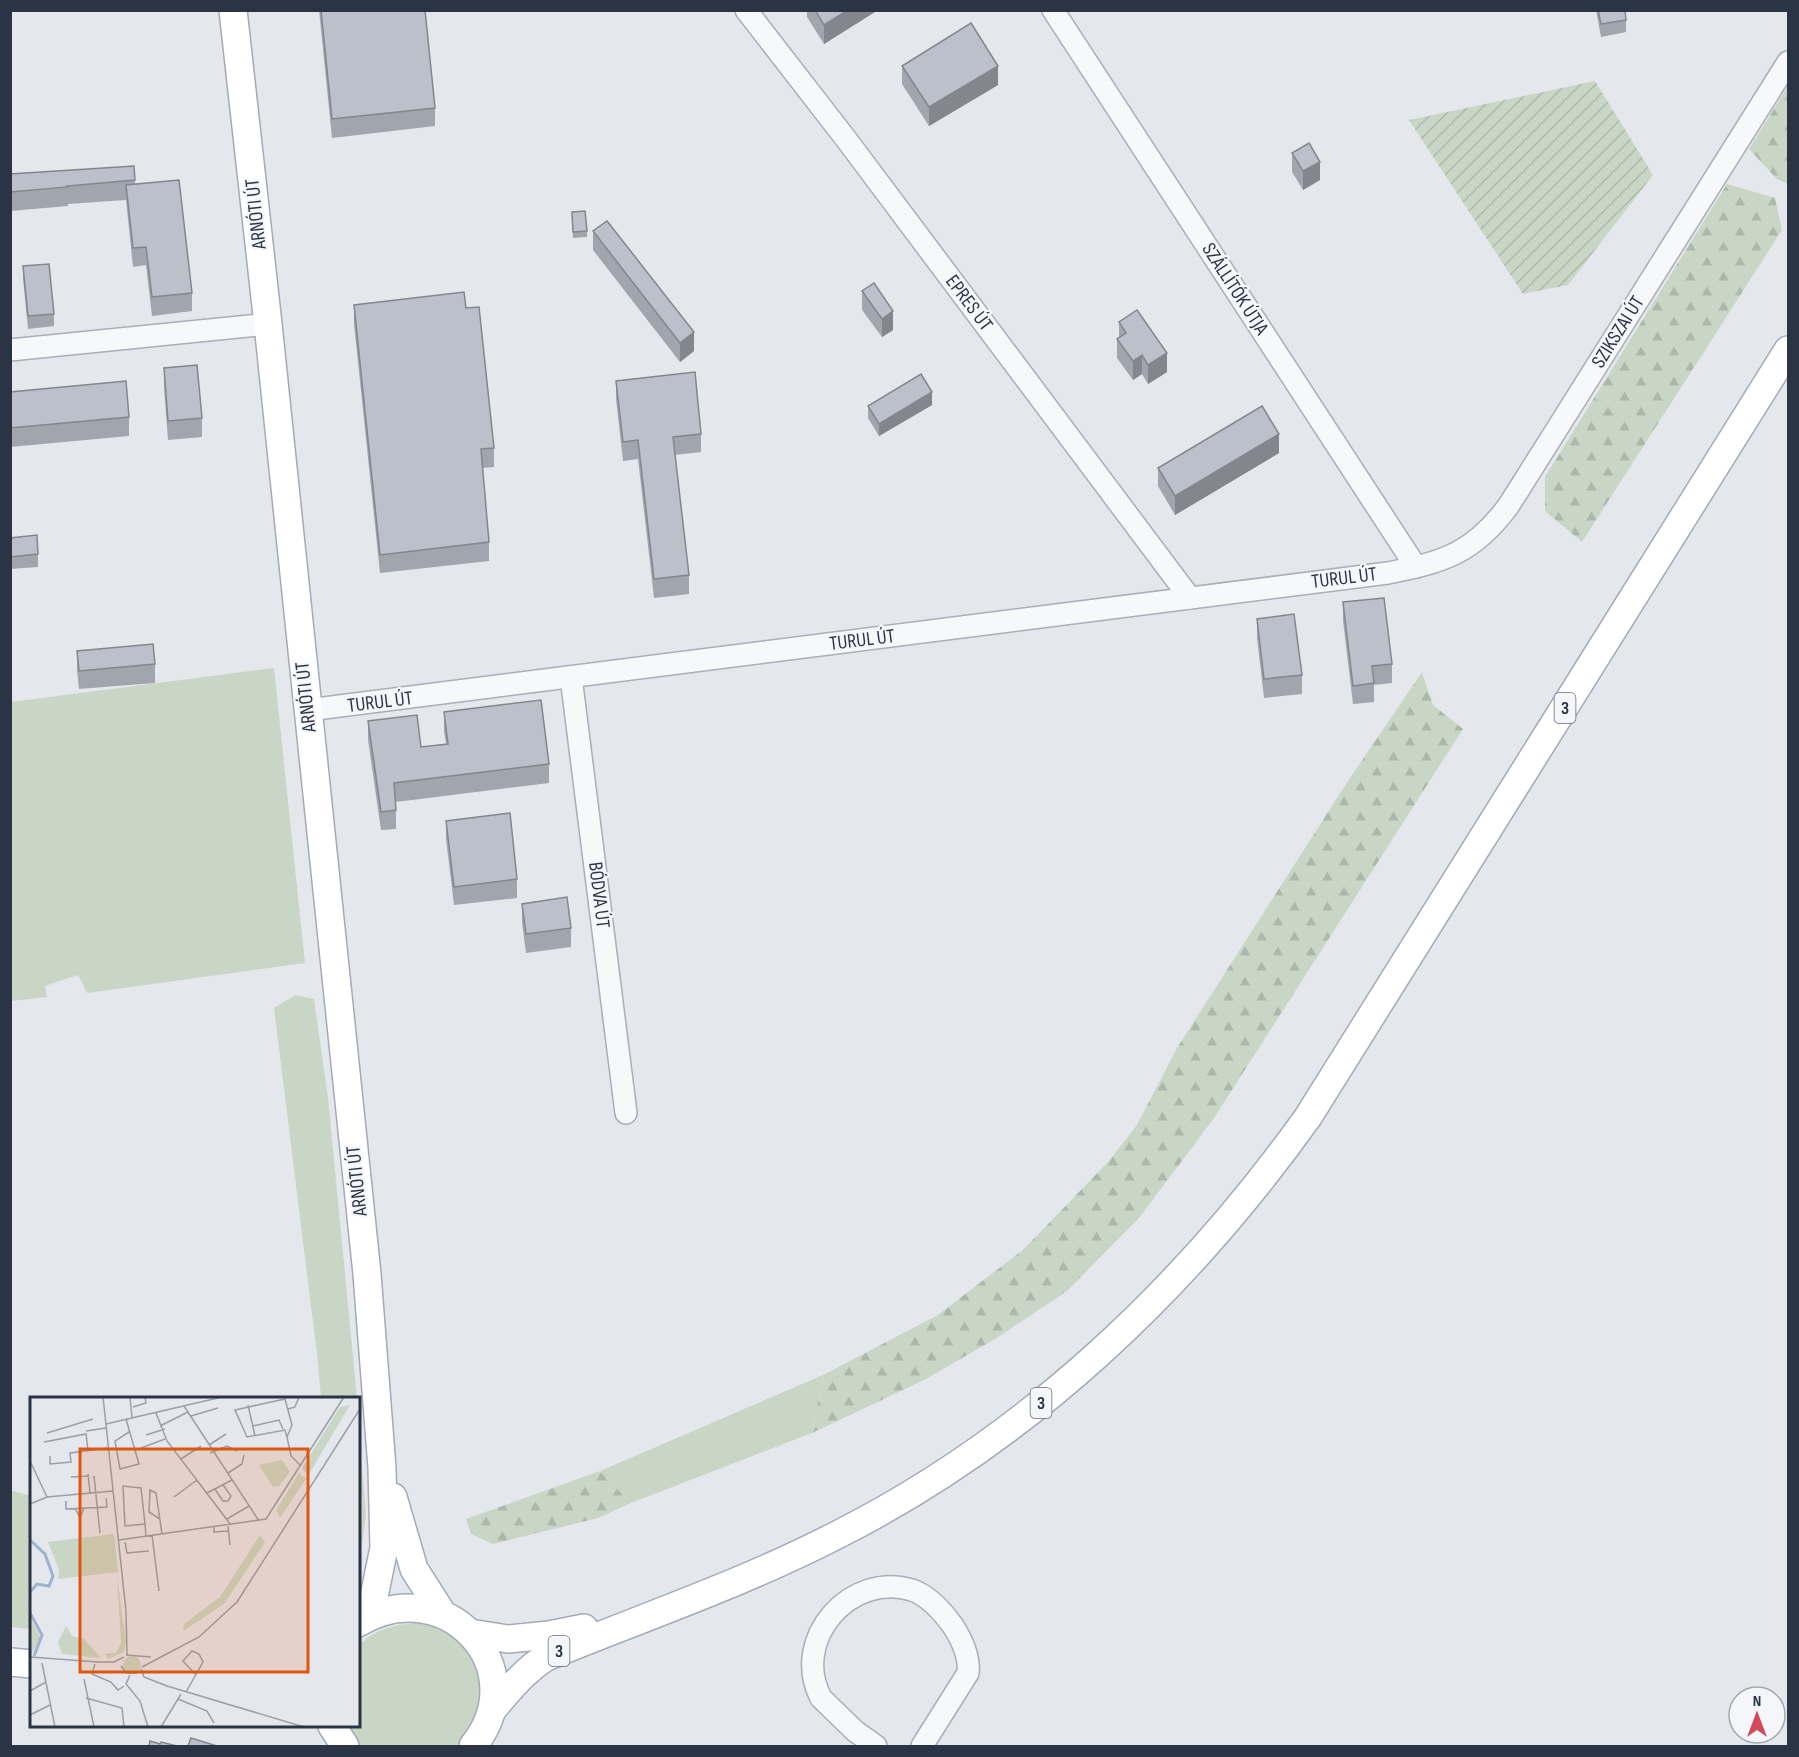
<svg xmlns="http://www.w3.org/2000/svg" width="1799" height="1757" viewBox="0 0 1799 1757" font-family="'Sofia Sans Condensed',sans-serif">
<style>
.grass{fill:#c9d6c5}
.forest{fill:url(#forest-firs)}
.garden{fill:url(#garden-furrows)}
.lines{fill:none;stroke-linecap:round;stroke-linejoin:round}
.minor-casing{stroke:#a9aeb7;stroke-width:24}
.major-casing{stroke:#a3abb8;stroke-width:30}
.minor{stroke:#f7f8fa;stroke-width:21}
.major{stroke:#fff;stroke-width:27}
.wall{fill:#a1a5ae}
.shaded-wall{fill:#83868d}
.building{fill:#bbc0ca;stroke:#83868d;stroke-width:1.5}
.labels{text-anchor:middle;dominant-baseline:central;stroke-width:4.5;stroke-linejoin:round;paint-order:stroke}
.shield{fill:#f4f6f9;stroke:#676e7b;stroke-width:1.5}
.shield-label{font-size:18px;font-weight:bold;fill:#2b3445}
.street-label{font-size:20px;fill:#2b3445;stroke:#f4f6f9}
.inset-river{fill:none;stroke:#9fb4cc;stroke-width:3}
.inset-road{fill:none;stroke:#9a9fa9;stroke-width:1.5}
.view{fill:#df570f;fill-opacity:0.15;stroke:#df570f;stroke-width:3}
.inset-edge{fill:none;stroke:#2b3445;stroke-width:3}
</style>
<defs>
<pattern id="forest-firs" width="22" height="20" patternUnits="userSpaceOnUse" patternTransform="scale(1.5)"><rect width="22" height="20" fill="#c9d6c5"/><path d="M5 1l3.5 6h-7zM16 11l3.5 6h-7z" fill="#adb8ab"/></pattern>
<pattern id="garden-furrows" width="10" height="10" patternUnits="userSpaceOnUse" patternTransform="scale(1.5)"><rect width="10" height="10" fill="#c9d6c5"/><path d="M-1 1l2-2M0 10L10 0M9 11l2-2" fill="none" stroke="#adb8ab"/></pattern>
</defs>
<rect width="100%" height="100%" fill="#e4e7ec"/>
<g class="grass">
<polygon points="274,668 305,963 87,993 78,975 45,986 47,997 11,1001 11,702"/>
<polygon points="295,995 314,999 328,1098 357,1398 321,1398 318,1362 274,1008"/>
<polygon points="823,1375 812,1433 631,1503 600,1471"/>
<polygon points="358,1421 366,1515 359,1567 358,1567"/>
<polygon points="10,1490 31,1496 31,1629 11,1627"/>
<path d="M414,1623c7,1 15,2 22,5 35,14 56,56 42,92 -3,9 -12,18 -18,26h-100l-11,-11 -4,-9h13l1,-81c16,-15 32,-20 55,-22z"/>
</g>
<g class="forest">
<polygon points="1788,86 1788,184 1777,179 1749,149"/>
<polygon points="1727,184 1775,198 1782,230 1582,542 1545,511 1545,477"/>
<polygon points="1422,672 1433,705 1463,729 1214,1118 1139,1218 1067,1291 995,1339 924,1380 812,1433 823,1375 938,1315 1024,1249 1108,1162 1137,1125 1177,1048 1346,784"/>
<polygon points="600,1471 631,1503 598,1518 493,1544 471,1534 466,1519"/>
</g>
<polygon class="garden" points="1595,81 1653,175 1568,285 1523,294 1409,120"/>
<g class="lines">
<defs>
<g id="minor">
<polyline points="746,10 846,139 1190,598"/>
<polyline points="1053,10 1416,567"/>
<polyline points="10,350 268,324"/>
<polyline points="571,677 626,1113"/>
<path d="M308,710l1080,-137c56,-11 86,-20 121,-68l279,-443"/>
<path d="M876,1746l-21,-15 -34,-33c-31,-59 30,-127 91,-108 17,6 31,22 41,36 9,14 17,30 15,47l-46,73"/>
</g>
<g id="major">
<polyline points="233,10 268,324 367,1274 382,1468 384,1548 370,1616"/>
<polyline points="393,1497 414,1569 442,1613"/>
<path d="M358,1623c87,-53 178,45 115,123"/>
<polyline points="470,1633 508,1639 549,1635 584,1628"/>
<polyline points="10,1662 32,1664"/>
<path d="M492,1710c17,-20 32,-39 54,-53 98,-40 198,-74 291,-122 190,-96 348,-246 471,-418l480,-767"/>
<polyline points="332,1726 345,1746"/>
</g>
</defs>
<use href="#minor" class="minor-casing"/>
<use href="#major" class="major-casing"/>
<use href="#minor" class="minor"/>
<use href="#major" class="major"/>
</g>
<g class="wall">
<polygon points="319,10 425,10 435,108 435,126 332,138"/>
<polygon points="807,10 878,10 824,44 807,17"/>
<polygon points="1596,10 1625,10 1626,20 1626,32 1601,37"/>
<polygon points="902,66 998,85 929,126 902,84"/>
<polygon points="1292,153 1320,180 1303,190 1292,172"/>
<polygon points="134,166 135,184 192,293 192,311 152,316 146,265 133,267 126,200 68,204 68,206 10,211 10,174"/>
<polygon points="572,219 587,231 587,237 573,238"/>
<polygon points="593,231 694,351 680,362 593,250"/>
<polygon points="23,266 54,314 54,326 28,329 23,278"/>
<polygon points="862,291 893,330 882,337 862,310"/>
<polygon points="354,305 466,308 494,448 494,467 482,468 489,542 489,561 380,573 354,324"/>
<polygon points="1119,322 1167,372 1148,384 1142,374 1133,380 1117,358 1117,339 1119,338"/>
<polygon points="164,368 202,418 202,437 168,440 164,387"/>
<polygon points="616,381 701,434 701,452 675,455 689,575 689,594 654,598 638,459 623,461 616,399"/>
<polygon points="10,392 129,417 129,436 10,447"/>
<polygon points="932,405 879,436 868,418 868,406"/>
<polygon points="1279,453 1175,515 1158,486 1158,468"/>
<polygon points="10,538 38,554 38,567 10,569"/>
<polygon points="1343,602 1392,664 1392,683 1374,685 1374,702 1353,704 1343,621"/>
<polygon points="1257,619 1302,675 1302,694 1264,698 1257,638"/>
<polygon points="77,651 155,664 155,683 79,689 77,670"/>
<polygon points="444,712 549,764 549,783 396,802 396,829 381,830 368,740 368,721 421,747 446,744 444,731"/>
<polygon points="446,821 517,879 517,898 454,905 446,839"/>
<polygon points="522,904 571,928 571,947 526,953 522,922"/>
</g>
<g class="shaded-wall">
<polygon points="848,10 878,10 824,44 824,25"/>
<polygon points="998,66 998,85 929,126 929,107"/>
<polygon points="1320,162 1320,180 1303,190 1303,171"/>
<polygon points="893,311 893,330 882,337 882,319"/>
<polygon points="694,332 694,351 680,362 680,343"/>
<polygon points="1167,353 1167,372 1148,384 1148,365"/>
<polygon points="1142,355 1142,374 1133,380 1133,361"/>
<polygon points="932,392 932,405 879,436 879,424"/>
<polygon points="1279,434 1279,453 1175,515 1175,496"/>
</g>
<g class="building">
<polygon points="321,10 425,10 435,108 332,119"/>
<polygon points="815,10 848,10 824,25"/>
<polygon points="1598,10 1625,10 1626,20 1601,24"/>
<polygon points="971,23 998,66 929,107 902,66"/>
<polygon points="1309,143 1320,162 1303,171 1292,153"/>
<polygon points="134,166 135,180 67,186 68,187 10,192 10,174"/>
<polygon points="179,180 192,293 152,297 146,247 133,248 126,185"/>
<polygon points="585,211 587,231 573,232 572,212"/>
<polygon points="607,221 694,332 680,343 593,231"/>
<polygon points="49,264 54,314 28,316 23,266"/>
<polygon points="874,283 893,311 882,319 862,291"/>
<polygon points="464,292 466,308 479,307 494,448 481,449 489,542 380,555 354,305"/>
<polygon points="1137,310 1167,353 1148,365 1142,355 1133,361 1117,339 1126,333 1119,322"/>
<polygon points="197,365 202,418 168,421 164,368"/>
<polygon points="695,372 701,434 673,437 689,575 654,579 638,440 623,442 616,381"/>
<polygon points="921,374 932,392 879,424 868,406"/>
<polygon points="126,381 129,417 10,428 10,392"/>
<polygon points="1262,406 1279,434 1175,496 1158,468"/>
<polygon points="37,535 38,554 10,557 10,538"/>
<polygon points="1384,598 1392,664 1372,666 1374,683 1353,686 1343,602"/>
<polygon points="1294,614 1302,675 1264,679 1257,619"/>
<polygon points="153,644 155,664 79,671 77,651"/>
<polygon points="541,700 549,764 394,783 396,810 381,812 368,721 417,715 421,747 448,744 444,712"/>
<polygon points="510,813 517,879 454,887 446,821"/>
<polygon points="567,897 571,928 526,934 522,904"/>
<polygon points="191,1738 217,1746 188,1746"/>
<polygon points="150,1741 160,1744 161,1742 177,1746 149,1746"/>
</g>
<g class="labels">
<g class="shield">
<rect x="1554.5" y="693" width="21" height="30" rx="4.5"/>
<rect x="1030.5" y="1388" width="21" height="30" rx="4.5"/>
<rect x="548.5" y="1636" width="21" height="30" rx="4.5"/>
</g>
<g class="shield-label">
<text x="1565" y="708">3</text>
<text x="1041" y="1403">3</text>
<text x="559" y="1651">3</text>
</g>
<g class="street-label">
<text transform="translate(256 214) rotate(-96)">ARNÓTI ÚT</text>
<text transform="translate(1235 289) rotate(57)">SZÁLLÍTÓK ÚTJA</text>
<text transform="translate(969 303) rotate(53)">EPRES ÚT</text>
<text transform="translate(1618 332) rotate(-58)">SZIKSZAI ÚT</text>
<text transform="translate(1344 578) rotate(-7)">TURUL ÚT</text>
<text transform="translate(862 640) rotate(-7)">TURUL ÚT</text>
<text transform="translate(306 697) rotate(-96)">ARNÓTI ÚT</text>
<text transform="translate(380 702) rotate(-7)">TURUL ÚT</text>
<text transform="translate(599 895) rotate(83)">BÓDVA ÚT</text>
<text transform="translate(357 1181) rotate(-96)">ARNÓTI ÚT</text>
</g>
</g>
<g transform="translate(30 1397)">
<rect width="330" height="330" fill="#e4e7ec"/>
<path d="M84,137l4,38 -60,7 1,-9 -11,-28zM87,179l9,66 -2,10 -16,7 -3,-5 11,-1 5,-10zM0,221l11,20 -10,16 -1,-1zM36,229l6,10 12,3 17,19 -39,-4 -4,-12zM93 268a9 9 0 1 1 18 0a9 9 0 1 1-18 0Z" fill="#c9d6c5"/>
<path d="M320,8l-41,69 -4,-2 -3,-4 38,-61zM269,76l7,6 -26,39 -4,-8zM230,138l5,7 -41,62 -41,27 1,-7 36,-27z" fill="#c9d6c5"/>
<path d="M252,63l8,12 -11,14 -6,1 -14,-22z" fill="#c9d6c5"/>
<path class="inset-river" d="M0,143l15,14 8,22 -4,10 -12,-2 -7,8M0,216l12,22 -8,21"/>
<path class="inset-road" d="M73,0l23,214 1,44M100,0l2,21M218,8l7,31M154,9l75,115M103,10l13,-4 -1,-6M258,12l7,-2 4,-10M126,16l11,28 64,84M161,19l27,-8M96,22l13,45 -19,5 -5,-28 14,-9M76,27l116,-27M130,29l28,-14M223,29l26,-6 4,9M56,34l20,-3M17,36l46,-14M116,38l19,-6M257,40l5,-12 -7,-26 -50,11 12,27 38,-7 2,7 4,19 10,10M14,45l42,-8 2,17M179,48l17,-11M111,51l24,-9M180,56l17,-7 10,5M20,59v8l21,-2 -1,-9 39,-5M151,62l20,-13M0,64l17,36M198,76l14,-9 2,-9M58,77l2,19M64,79l6,57M41,80l18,-1M185,92l8,12h5l3,-5 -8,-11M177,96l25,-13M144,100l23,-17M36,104v8l41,-2 -1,-9M0,107l17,-7 66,-6M45,111l5,10 4,-10M130,122l-11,-7 1,-22 6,3 6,41M197,122l22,-13M115,127l-20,2 -2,-40 18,2 4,36 1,12M198,129l2,19M184,130v5l14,-1M122,138l7,56M89,143l147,-21 78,-122M95,145l2,11 22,-2M96,258l25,2M0,260l68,5h16l10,-5M12,266l13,64M65,267l-3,10 19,8 7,8 6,-4M91,269l5,7h11M112,270l57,-30 38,-35 123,-193M111,272l3,8 23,9 137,41M100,278l-4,9 14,17 8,26M54,282l10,48M0,294l16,-9M156,295l17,-30 -4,-8 -7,-3 -9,10 12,13M56,301l36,10 2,19M148,302l29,12 7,12M0,318l20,-10M131,330l20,-33"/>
<path class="view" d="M50,52h228v223h-228z"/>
<rect width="330" height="330" class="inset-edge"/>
</g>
<rect width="1799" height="1757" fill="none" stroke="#2b3445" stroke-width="24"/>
<g transform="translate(1757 1715)"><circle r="28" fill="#f4f6f9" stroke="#a4a8b1" stroke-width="1.5"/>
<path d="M0-4.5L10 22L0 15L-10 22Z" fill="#d1495b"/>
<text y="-9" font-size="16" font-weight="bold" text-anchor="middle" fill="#2b3445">N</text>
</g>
</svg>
